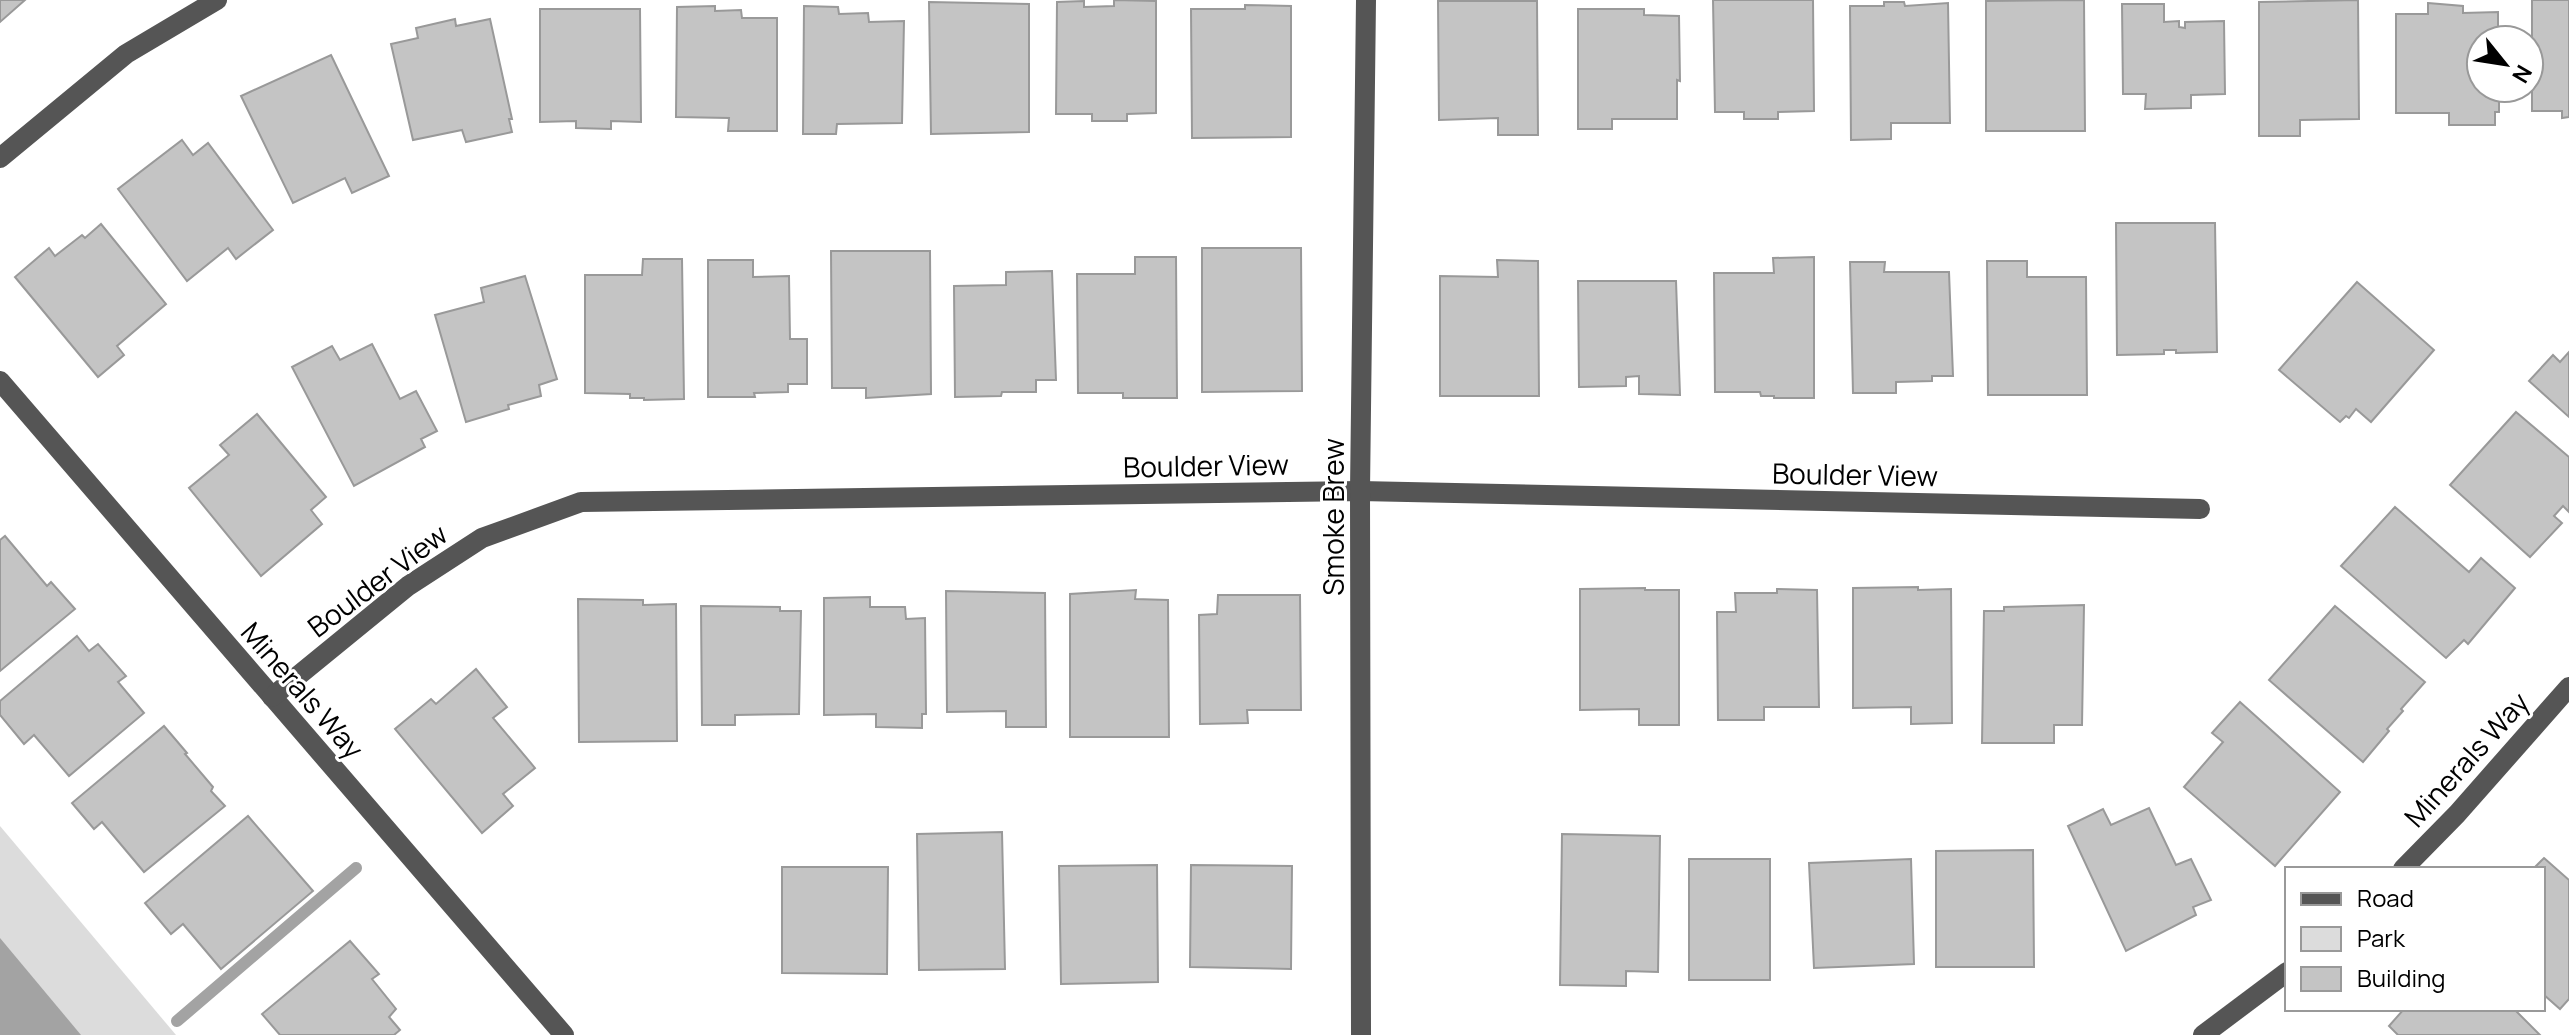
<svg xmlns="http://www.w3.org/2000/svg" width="2569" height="1035" viewBox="0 0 2569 1035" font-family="Manrope,sans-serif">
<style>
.green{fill:#dcdcdc}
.water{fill:#a3a3a3}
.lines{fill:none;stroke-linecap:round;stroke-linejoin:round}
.stream{stroke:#a3a3a3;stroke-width:12}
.building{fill:#c4c4c4;stroke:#999;stroke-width:2}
.minor{stroke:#555;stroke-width:20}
.labels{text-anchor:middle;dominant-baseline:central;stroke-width:6;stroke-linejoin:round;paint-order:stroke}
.street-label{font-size:28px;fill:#000;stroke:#fff}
</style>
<rect width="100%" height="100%" fill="#fff"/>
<polygon class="green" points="0,826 176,1035 0,1035"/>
<polygon class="water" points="0,938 81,1035 0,1035"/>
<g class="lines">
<polyline class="stream" points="177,1021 356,868"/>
</g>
<g class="building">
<polygon points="0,0 25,0 0,22"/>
<polygon points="1114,0 1156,1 1156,113 1127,114 1127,121 1092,121 1092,114 1056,114 1057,2 1084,1 1084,7 1114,6"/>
<polygon points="1713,0 1813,0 1814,111 1778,112 1778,119 1744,119 1744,112 1715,112"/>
<polygon points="2084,0 2085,131 1986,131 1986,1"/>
<polygon points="2358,0 2359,119 2300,120 2300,136 2259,136 2259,2"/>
<polygon points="2532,0 2569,0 2569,117 2562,118 2562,111 2532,111"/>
<polygon points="1438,1 1537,1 1538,135 1498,135 1498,118 1439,120"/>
<polygon points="929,2 1029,4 1029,132 931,134"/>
<polygon points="1884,2 1904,2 1905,6 1948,3 1950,123 1891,123 1891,139 1851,140 1850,6 1884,6"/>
<polygon points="2428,3 2463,6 2463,13 2498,12 2498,40 2481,40 2481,88 2499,88 2499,112 2495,112 2495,125 2449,125 2449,113 2396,113 2396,14 2428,14"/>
<polygon points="2122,4 2164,4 2164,22 2179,21 2179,27 2185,28 2185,22 2224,21 2225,94 2191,95 2191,108 2145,109 2146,94 2123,94"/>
<polygon points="1245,5 1291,6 1291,137 1192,138 1191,9 1245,9"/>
<polygon points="715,6 715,11 741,10 742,18 777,18 777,131 728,131 729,118 676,117 677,7"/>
<polygon points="804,6 838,7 839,14 868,13 869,22 904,21 902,123 837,124 836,134 803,134"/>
<polygon points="540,9 640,9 641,122 611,121 611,129 576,128 576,121 540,122"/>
<polygon points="1578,9 1644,9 1644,15 1679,16 1680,81 1677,80 1677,119 1612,119 1612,129 1578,129"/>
<polygon points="455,19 456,26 490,19 512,119 509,119 512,132 466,142 462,130 413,140 391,44 418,38 416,28"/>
<polygon points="331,55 389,176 352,193 345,178 293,203 241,96"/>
<polygon points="182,140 193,155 208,143 273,230 236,259 228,248 187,281 118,189"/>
<polygon points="2116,223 2215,223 2217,352 2176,353 2176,350 2164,350 2164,354 2117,355"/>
<polygon points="101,224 166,304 117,346 124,355 98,377 15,277 49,248 55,256 82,235 85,238"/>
<polygon points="1202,248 1301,248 1302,391 1202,392"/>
<polygon points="831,251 930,251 931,394 866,398 866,388 832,388"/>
<polygon points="1135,257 1176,257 1177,398 1123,398 1123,393 1078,393 1077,274 1135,274"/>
<polygon points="1814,257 1814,398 1774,398 1774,396 1761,396 1760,392 1715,392 1714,273 1774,273 1773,258"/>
<polygon points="643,259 682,259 684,399 644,400 644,398 630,398 630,394 585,393 585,275 642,275"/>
<polygon points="708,260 753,260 753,277 789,276 790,339 807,339 807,384 788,384 788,392 754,393 755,397 708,397"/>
<polygon points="1497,260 1538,261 1539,396 1440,396 1440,276 1498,277"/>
<polygon points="1987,261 2027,261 2027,277 2086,277 2087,395 1988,395"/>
<polygon points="1850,262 1885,262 1884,272 1949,272 1953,376 1932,376 1932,381 1896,382 1896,393 1853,393"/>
<polygon points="1052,271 1056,380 1036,380 1036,392 1002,392 1001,396 955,397 954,286 1006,285 1006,272"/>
<polygon points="525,276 557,379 539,385 541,396 508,405 509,409 466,422 435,315 484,302 481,288"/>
<polygon points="1578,281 1676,281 1680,395 1639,394 1639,376 1626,377 1626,386 1579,387"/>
<polygon points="2357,282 2434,350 2371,422 2356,409 2349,418 2346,416 2340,422 2279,370"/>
<polygon points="372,344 400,399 416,391 437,431 421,439 425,447 354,486 292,367 332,346 340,360"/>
<polygon points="2569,352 2569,417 2529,381 2553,355 2560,362"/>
<polygon points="2516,412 2569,457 2569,512 2563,506 2554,516 2562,523 2530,557 2450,485"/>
<polygon points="257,414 326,497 311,510 322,524 261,576 189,488 229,455 220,445"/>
<polygon points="2395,507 2469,572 2481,558 2515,588 2468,644 2464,640 2446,658 2341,566"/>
<polygon points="5,536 47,586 51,582 75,609 0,671 0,540"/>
<polygon points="1918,587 1918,590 1951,589 1952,723 1911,724 1911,707 1853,708 1853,588"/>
<polygon points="1645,588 1645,590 1679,590 1679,725 1639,725 1639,709 1580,710 1580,589"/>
<polygon points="1777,589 1817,590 1819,707 1764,707 1764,720 1718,720 1717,612 1736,612 1735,593 1777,593"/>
<polygon points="1136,590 1135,599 1168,600 1169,737 1070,737 1070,594"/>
<polygon points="946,591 1045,593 1046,727 1006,727 1006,711 947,712"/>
<polygon points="1218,595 1300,595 1301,710 1247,710 1248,723 1200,724 1199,615 1217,614"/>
<polygon points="870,597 870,607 905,607 906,619 925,618 926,714 922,714 922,728 876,727 876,714 824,715 824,598"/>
<polygon points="578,599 643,600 643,605 676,604 677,741 579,742"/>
<polygon points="2084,605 2082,725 2054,725 2054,743 1982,743 1984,611 2004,611 2004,607"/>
<polygon points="701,606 780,607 780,611 801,611 799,714 735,715 735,725 702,725"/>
<polygon points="2335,606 2425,682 2401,709 2403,711 2387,729 2389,731 2363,762 2269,680"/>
<polygon points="77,636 89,651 98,644 126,676 118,682 144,713 69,776 34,735 24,744 0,715 0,701"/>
<polygon points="476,669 507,707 493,718 535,768 503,794 513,806 482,833 395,729 431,699 436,704"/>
<polygon points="2240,702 2340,792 2275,866 2184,787 2223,742 2212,733"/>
<polygon points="164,726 187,753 185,754 213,787 211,791 225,806 144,872 102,822 94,829 72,803"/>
<polygon points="2149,808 2176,865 2191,859 2211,900 2193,907 2196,915 2126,951 2068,826 2103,809 2111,825"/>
<polygon points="248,816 313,891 221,969 183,924 171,934 145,903"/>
<polygon points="1002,832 1005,969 919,970 917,834"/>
<polygon points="1562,834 1660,836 1658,972 1626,971 1626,986 1560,985"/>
<polygon points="2033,850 2034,967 1936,967 1936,851"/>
<polygon points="2544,858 2569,880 2569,999 2560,1009 2543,994 2543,869 2533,869"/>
<rect x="1689" y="859" width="81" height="121"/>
<polygon points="1911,859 1914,964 1814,968 1809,863"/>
<polygon points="1157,865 1158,982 1061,984 1059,866"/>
<polygon points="1191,865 1292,866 1291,969 1190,967"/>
<polygon points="782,867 888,867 887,974 782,973"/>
<polygon points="350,941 379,974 372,979 396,1009 389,1017 400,1030 394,1035 280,1035 262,1014"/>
<polygon points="2404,1009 2514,1009 2540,1035 2398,1035 2389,1026"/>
</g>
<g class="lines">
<g class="minor">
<polyline points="0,158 126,54 217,0"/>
<polyline points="0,381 564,1035"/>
<polyline points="272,697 408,586 482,538 581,502 1360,491 2200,509"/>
<polyline points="2403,869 2457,814 2569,687"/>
<polyline points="1361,1035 1360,491 1366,0"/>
<polyline points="2203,1035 2287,972"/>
</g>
</g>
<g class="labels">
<g class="street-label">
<text transform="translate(1206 465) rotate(-1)">Boulder View</text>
<text transform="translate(1855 474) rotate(1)">Boulder View</text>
<text transform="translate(1333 517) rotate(-90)">Smoke Brew</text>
<text transform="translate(377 580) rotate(-37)">Boulder View</text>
<text transform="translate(303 690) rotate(49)">Minerals Way</text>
<text transform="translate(2466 759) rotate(-48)">Minerals Way</text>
</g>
</g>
<rect x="2285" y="867" width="260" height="144" fill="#ffffff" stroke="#999999" stroke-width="2"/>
<rect x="2301" y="893" width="40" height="12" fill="#555555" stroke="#999999" stroke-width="2"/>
<text x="2357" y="907" font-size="24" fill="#000000">Road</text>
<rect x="2301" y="927" width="40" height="24" fill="#dcdcdc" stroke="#999999" stroke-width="2"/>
<text x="2357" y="947" font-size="24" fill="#000000">Park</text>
<rect x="2301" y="967" width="40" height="24" fill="#c4c4c4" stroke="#999999" stroke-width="2"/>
<text x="2357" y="987" font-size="24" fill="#000000">Building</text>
<g transform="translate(2505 64) rotate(120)"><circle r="38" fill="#ffffff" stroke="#999999" stroke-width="2"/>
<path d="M0-6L14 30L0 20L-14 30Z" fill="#000000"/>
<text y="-12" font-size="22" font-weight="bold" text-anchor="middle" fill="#000000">N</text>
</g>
</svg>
